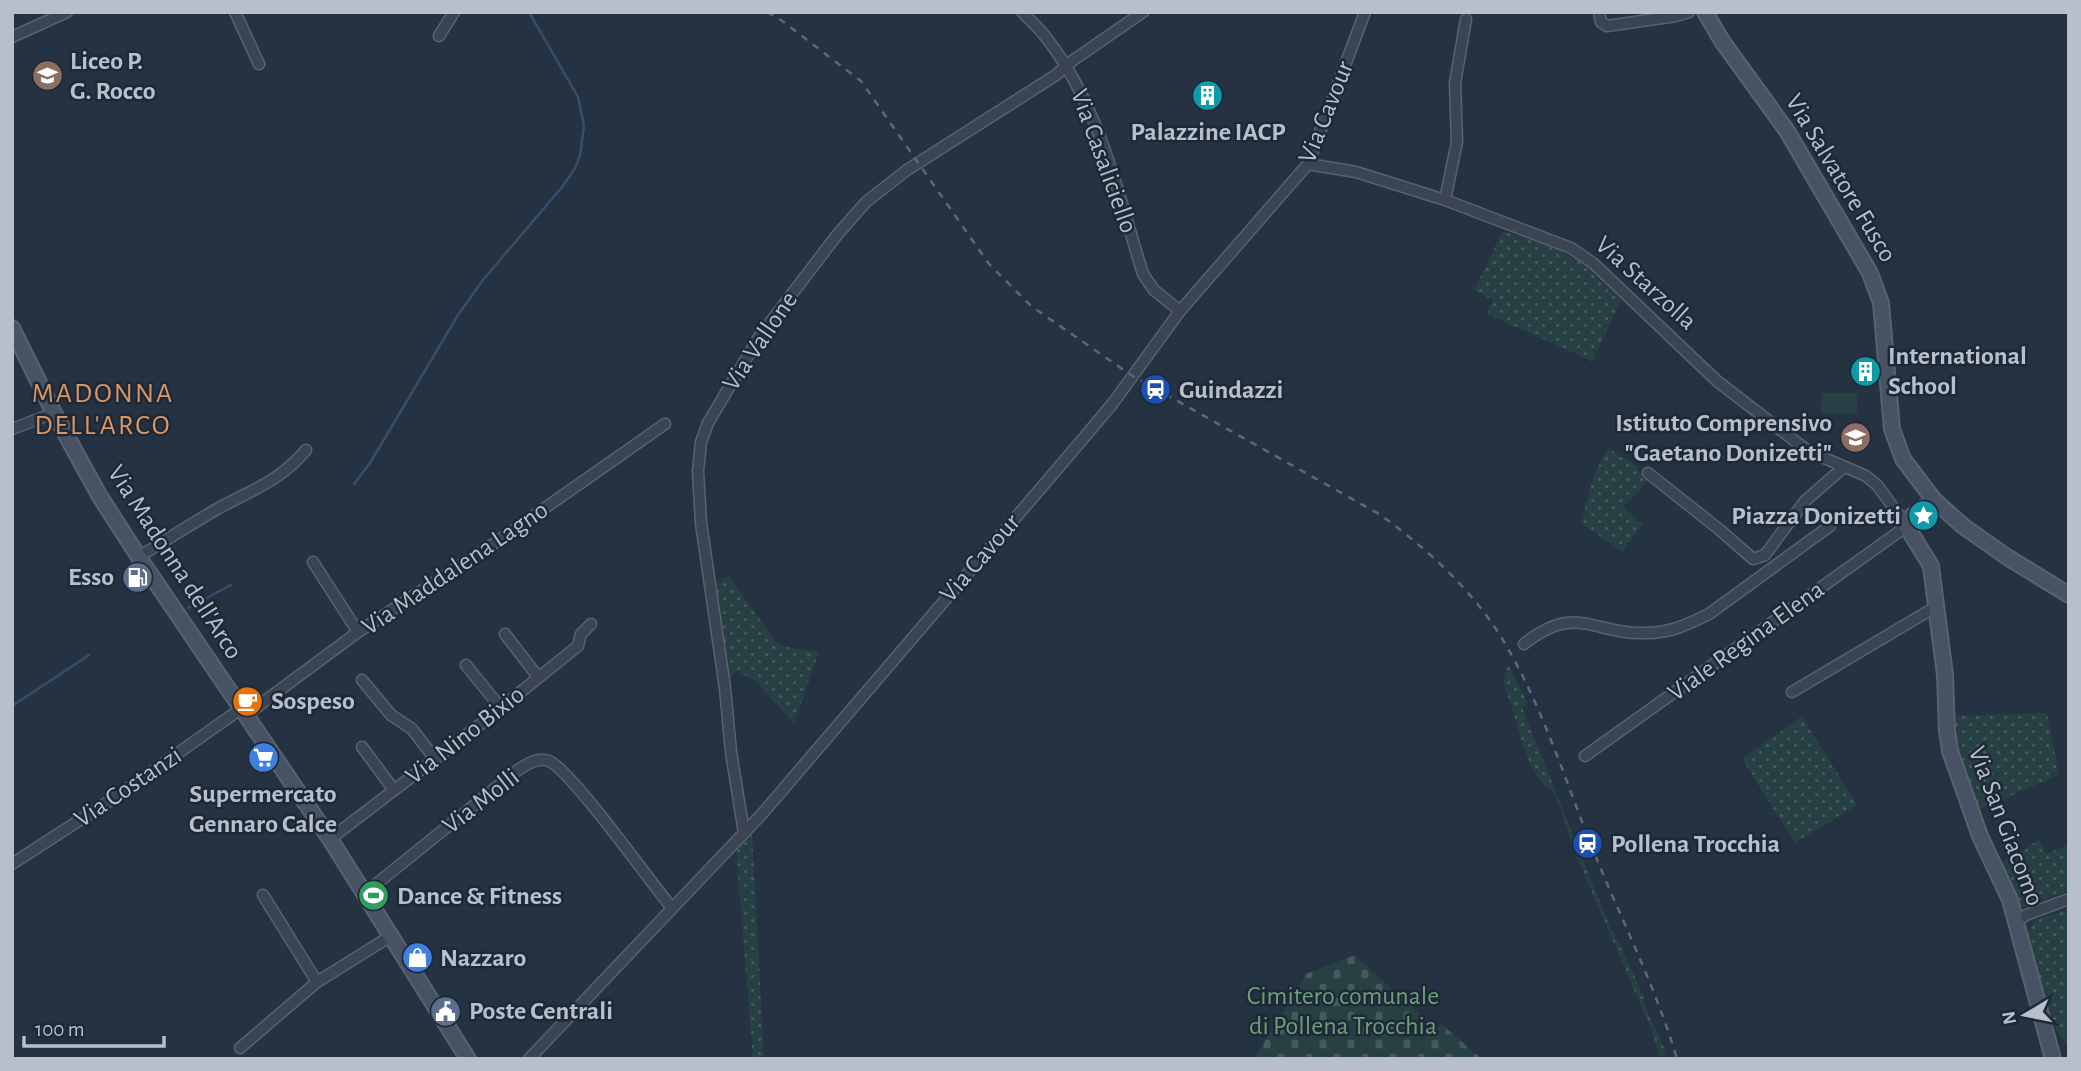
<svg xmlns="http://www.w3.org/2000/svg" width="2081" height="1071" viewBox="0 0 2081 1071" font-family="'Alegreya Sans',sans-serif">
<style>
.grass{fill:url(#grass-dots)}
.cemetery{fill:url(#cemetery-stones)}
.pitch{fill:#274043}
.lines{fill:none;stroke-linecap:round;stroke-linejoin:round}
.stream{stroke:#384d6a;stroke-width:2.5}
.street-casing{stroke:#58626f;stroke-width:13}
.secondary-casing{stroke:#58626f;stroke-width:18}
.street{stroke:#3a4452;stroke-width:10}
.secondary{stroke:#475365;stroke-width:14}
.rail{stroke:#5b6879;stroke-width:2.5;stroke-dasharray:7 7;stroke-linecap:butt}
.labels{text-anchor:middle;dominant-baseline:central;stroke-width:5;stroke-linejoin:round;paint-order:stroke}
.poi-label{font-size:26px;font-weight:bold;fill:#b7bfcc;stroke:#1e2937;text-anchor:start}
.street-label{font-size:26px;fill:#b7bfcc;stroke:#1e2937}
.park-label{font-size:26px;fill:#6d9e78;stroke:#1e2937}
.neighbourhood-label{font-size:28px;letter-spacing:2px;fill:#da9764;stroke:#1e2937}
</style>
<defs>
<pattern id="grass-dots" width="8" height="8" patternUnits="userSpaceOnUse" patternTransform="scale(1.75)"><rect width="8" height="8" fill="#274043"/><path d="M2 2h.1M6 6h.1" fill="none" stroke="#445a5d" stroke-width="1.8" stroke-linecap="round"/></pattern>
<pattern id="cemetery-stones" width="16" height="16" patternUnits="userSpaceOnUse" patternTransform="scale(1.75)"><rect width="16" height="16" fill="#274043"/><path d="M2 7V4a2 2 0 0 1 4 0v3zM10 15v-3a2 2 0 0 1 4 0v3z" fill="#445a5d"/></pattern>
</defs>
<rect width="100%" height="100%" fill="#253242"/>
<g class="grass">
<polygon points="1503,231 1549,246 1584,264 1621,301 1592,361 1487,314 1493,300 1474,290"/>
<polygon points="1608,448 1638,467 1637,471 1649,480 1623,507 1643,524 1622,552 1581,523 1593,477"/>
<polygon points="729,576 776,642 781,646 819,652 794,723 755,681 738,671 728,677 714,582"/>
<path d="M1508,664l20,40 -6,3 89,223h2l32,69 -2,2 22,49v9h-4l-10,-31c-26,-58 -51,-117 -76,-176 -7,-16 -12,-43 -20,-56 -5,-9 -16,-14 -21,-24 -14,-29 -20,-62 -31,-90z"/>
<polygon points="2047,713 2059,775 1975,811 1954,743 1951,716"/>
<polygon points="1802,716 1857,805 1795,843 1742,759"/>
<polygon points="752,832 764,1059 753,1059 736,848"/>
<polygon points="2039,840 2046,854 2069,845 2069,891 2019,908 2000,864"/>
<path d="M2069,909v136c-20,-14 -39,-80 -42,-105 0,-7 4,-14 8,-20z"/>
</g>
<polygon class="cemetery" points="1355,955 1436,1029 1441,1024 1482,1059 1254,1059 1306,974"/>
<polygon class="pitch" points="1821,393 1857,393 1857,413 1821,414"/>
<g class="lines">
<g class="stream">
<polyline points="354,484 370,463 458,315 483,280 562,187 574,170 580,156 584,125 578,97 529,12"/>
<polyline points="188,608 231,585"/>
<polyline points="12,706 89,655"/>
</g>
<defs>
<g id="street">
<polyline points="235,12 259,64"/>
<path d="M1022,12c9,9 19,18 26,28 52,68 70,154 95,234l11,16 26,21"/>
<polyline points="1599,12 1601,22 1607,26 1676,16 1689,12"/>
<polyline points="439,36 454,12"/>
<polyline points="12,37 67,12"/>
<polyline points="1308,164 1356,172 1445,200 1571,248 1593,263 1717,381 1808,451 1866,476 1877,485 1904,522"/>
<polyline points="1445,200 1457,142 1455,83 1466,19"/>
<polyline points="12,429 54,413"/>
<polyline points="1648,473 1720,530 1753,559 1765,555 1805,501 1844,467"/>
<path d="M138,557c27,-16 53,-33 79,-48 35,-19 63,-28 89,-59"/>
<polyline points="313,562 358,632"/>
<polyline points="505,634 538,677"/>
<path d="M1524,644c53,-42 69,-9 123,-11 23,0 42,-9 62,-19l121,-88"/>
<polyline points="466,665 500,707"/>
<polyline points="362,680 391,715 412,729 435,759"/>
<polyline points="1792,692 1937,606"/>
<polyline points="246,715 358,632 492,545 665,424"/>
<polyline points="362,747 394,790"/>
<polyline points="1585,756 1907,526"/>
<polyline points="744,833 731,752 725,688 701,523 698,471 701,442 708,423 759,337 837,235 866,202 907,170 1056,75 1072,61 1143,12"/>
<polyline points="330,839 482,723 578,646 581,634 591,624"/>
<polyline points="12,864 120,794 242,708"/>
<path d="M365,893l153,-123c9,-6 20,-13 31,-9 22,9 102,122 123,147"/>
<polyline points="263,895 317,982"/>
<polyline points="2016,922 2026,915 2069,899"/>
<polyline points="240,1048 317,982 391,936"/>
<polyline points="529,1059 762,814 1082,440 1113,403 1180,311 1308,164 1365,12"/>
</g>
<g id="secondary">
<polyline points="1705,12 1722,41 1787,131 1870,273 1881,303 1892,429 1903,459 1934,500 1963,526 2007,557 2069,595"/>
<polyline points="12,328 54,413 99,495 142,562 330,839 468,1059"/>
<polyline points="1934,500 1904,522 1931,566 1945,675 1947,731 1950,751 1980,836 2010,900 2053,1059"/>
</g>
</defs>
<use href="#street" class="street-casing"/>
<use href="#secondary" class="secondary-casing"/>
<use href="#street" class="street"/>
<use href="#secondary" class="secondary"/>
<path class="rail" d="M767,12l14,8 80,61 128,183 42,42 100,69 248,139c49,35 98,80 128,133 38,65 62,145 91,215 27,65 59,129 79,197"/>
</g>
<defs>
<symbol id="school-disc" viewBox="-11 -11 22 22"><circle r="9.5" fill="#8d6e63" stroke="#1e2937"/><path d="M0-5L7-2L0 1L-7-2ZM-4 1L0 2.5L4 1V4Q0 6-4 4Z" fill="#fff"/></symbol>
<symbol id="building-disc" viewBox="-11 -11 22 22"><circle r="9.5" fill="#0f9aa8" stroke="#1e2937"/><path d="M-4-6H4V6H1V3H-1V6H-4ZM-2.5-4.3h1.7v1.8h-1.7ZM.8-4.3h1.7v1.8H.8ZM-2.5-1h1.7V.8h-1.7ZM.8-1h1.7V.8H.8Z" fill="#fff"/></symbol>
<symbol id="station-disc" viewBox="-11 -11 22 22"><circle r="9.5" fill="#1a4fb4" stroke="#1e2937"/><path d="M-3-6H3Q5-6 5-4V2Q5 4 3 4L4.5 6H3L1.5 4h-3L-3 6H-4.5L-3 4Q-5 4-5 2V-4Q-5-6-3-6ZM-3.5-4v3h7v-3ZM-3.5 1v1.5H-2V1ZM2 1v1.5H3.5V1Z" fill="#fff"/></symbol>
<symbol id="sight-disc" viewBox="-11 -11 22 22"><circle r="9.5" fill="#0f9aa8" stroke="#1e2937"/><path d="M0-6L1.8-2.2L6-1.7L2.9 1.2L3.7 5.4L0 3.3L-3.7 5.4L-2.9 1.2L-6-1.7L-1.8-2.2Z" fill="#fff"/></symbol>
<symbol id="fuel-disc" viewBox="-11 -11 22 22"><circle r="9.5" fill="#5c6f8a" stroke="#1e2937"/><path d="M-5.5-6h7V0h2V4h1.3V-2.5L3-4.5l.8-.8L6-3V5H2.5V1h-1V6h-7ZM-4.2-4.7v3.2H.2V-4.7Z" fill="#fff"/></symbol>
<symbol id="cafe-disc" viewBox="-11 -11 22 22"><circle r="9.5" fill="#e8710a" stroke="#1e2937"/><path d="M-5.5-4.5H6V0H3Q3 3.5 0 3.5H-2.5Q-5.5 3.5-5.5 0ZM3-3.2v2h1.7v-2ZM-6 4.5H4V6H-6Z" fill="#fff"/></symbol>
<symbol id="supermarket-disc" viewBox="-11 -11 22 22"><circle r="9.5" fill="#3f7fe0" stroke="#1e2937"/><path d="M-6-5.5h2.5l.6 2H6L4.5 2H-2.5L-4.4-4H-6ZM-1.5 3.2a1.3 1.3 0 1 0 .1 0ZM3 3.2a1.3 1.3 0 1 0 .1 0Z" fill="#fff"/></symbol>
<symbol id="stadium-disc" viewBox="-11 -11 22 22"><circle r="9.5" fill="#2e9e5b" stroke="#1e2937"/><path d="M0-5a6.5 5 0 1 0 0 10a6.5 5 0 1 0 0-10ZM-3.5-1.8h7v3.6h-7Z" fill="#fff"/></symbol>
<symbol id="shop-disc" viewBox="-11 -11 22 22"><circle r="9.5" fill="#3f7fe0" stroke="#1e2937"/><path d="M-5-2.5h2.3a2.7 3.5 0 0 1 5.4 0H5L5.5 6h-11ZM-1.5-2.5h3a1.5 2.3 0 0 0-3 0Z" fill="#fff"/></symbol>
<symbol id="civic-disc" viewBox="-11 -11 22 22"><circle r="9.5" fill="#5c6f8a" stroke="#1e2937"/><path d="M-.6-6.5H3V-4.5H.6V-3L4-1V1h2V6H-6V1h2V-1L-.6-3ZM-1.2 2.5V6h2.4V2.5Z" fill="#fff"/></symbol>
</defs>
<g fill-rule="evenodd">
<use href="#school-disc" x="30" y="58" width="35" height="35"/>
<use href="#building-disc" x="1190" y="78" width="35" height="35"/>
<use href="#building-disc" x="1848" y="354" width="35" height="35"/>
<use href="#station-disc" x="1138" y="372" width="35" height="35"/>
<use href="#school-disc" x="1838" y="420" width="35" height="35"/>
<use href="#sight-disc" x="1906" y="498" width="35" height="35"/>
<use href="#fuel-disc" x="120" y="560" width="35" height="35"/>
<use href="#cafe-disc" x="230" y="684" width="35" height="35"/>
<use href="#supermarket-disc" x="246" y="740" width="35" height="35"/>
<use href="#station-disc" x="1570" y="826" width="35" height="35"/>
<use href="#stadium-disc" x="356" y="878" width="35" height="35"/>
<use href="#shop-disc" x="400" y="940" width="35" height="35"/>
<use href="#civic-disc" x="428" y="994" width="35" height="35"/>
</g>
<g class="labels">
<g class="poi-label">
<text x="70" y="61">Liceo P.<tspan x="70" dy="30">G. Rocco</tspan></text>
<text x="1208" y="132" text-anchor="middle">Palazzine IACP</text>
<text x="1888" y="356">International<tspan x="1888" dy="30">School</tspan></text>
<text x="1179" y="390">Guindazzi</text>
<text x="1832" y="423" text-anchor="end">Istituto Comprensivo<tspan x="1832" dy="30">"Gaetano Donizetti"</tspan></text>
<text x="1901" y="516" text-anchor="end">Piazza Donizetti</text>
<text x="114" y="577" text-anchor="end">Esso</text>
<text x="271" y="701">Sospeso</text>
<text x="263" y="794" text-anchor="middle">Supermercato<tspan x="263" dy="30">Gennaro Calce</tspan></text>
<text x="1611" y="844">Pollena Trocchia</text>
<text x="397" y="896">Dance &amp; Fitness</text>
<text x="440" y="958">Nazzaro</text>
<text x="469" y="1011">Poste Centrali</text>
</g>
<g class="street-label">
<text transform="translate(1326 112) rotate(-68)">Via Cavour</text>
<text transform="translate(1104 161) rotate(70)">Via Casaliciello</text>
<text transform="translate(1841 178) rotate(59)">Via Salvatore Fusco</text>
<text transform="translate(1646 283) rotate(42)">Via Starzolla</text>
<text transform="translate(760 341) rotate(-56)">Via Vallone</text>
<text transform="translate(980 558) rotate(-49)">Via Cavour</text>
<text transform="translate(175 562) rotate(57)">Via Madonna dell'Arco</text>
<text transform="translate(455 568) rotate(-34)">Via Maddalena Lagno</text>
<text transform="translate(1746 641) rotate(-36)">Viale Regina Elena</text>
<text transform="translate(465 735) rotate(-38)">Via Nino Bixio</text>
<text transform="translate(128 787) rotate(-34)">Via Costanzi</text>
<text transform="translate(481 801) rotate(-38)">Via Molli</text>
<text transform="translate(2006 826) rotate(69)">Via San Giacomo</text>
</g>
<g class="park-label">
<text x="1343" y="996">Cimitero comunale<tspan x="1343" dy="30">di Pollena Trocchia</tspan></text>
</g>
<g class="neighbourhood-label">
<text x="103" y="394">MADONNA<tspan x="103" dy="32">DELL'ARCO</tspan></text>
</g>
</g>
<rect width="2081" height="1071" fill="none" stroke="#b7bfcc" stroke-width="28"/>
<g transform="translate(2025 1015) rotate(260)" stroke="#1e2937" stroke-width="5" paint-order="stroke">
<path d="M0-5L12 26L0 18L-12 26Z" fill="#b7bfcc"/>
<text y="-10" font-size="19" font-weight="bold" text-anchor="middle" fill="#b7bfcc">N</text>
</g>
<path d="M24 1036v10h140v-10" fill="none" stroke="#b7bfcc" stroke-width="3.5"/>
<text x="35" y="1036" font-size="21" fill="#b7bfcc" stroke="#1e2937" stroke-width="5" paint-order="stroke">100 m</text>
</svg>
